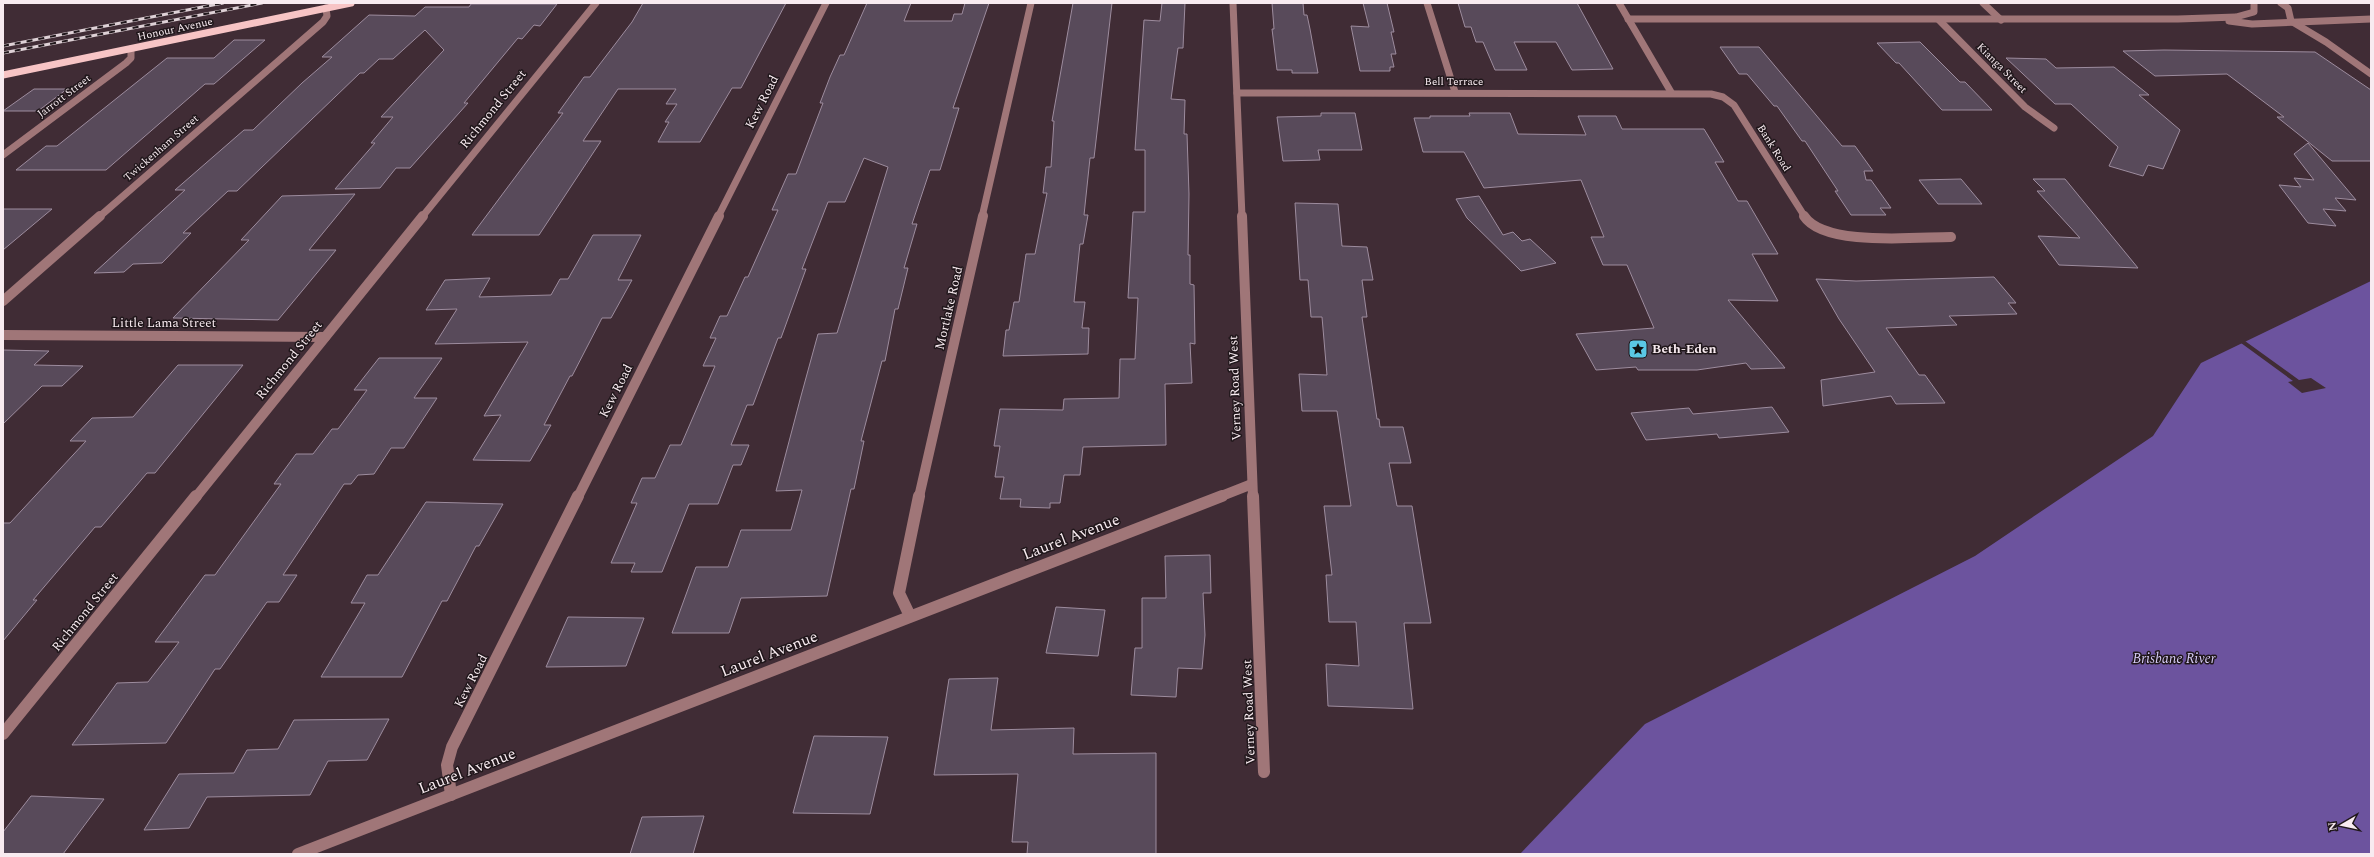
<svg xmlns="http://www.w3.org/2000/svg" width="2374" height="857" viewBox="0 0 2374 857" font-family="Spectral,serif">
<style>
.water{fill:#6c539e}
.pier{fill:#402c35}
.building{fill:#584a5a;stroke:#9d8c9e}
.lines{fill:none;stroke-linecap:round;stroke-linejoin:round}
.minor-far2{stroke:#a07678;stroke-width:7}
.minor-far1{stroke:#a07678;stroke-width:10}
.minor{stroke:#a07678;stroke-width:12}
.major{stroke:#f7c4c5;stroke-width:7}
.rail-casing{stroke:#ded1d6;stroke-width:3}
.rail{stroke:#20171b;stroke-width:2;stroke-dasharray:6;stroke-linecap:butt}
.labels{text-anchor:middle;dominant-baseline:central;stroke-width:3;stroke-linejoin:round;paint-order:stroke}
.far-street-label{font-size:11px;fill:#f8ebf0;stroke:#20171b}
.street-label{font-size:13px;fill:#f8ebf0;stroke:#20171b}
.poi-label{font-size:13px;font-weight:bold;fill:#f8ebf0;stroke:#20171b;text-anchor:start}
.water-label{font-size:14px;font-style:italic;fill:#d7ccf6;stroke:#20171b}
.near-street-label{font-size:16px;fill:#f8ebf0;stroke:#20171b}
</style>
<rect width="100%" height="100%" fill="#402c35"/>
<polygon class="water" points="2371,281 2371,854 1520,854 1645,724 1975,556 2153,436 2201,363"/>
<polygon class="pier" points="2245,341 2299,380 2311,378 2326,388 2302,393 2288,382 2293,381 2241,343"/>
<g class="building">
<polygon points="643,3 786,3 741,88 732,88 700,142 658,142 669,122 665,122 677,104 666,104 676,89 618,89 583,141 601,141 539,235 472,235 563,113 558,113 584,77 590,77 632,22"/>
<polygon points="867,3 911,3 904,21 952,21 954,14 962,14 965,3 989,3 953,108 959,108 940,170 930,170 912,224 917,224 904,268 908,268 898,309 895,309 885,361 882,361 861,441 864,441 854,489 851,489 827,596 741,598 729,633 672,633 696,567 728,567 741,530 791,530 802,490 776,491 801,396 818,334 837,333 888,167 864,158 845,202 828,202 802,269 806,269 781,338 778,338 753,405 747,405 731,445 749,445 741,465 733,465 718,504 689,504 662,572 631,572 635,563 611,563 637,503 631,503 642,478 655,478 670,445 681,445 715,366 703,366 716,338 710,338 720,316 727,316 745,277 748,277 778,210 772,210 788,174 796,174 823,103 820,103 830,77 840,55 844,55"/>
<polygon points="1073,3 1112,3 1094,158 1090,158 1084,215 1088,215 1083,244 1080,244 1074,302 1085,302 1082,328 1089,328 1088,354 1003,356 1006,330 1009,330 1014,302 1019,302 1026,254 1035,254 1047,193 1043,193 1046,167 1051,167 1054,121 1052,121"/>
<polygon points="1162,3 1185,3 1183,48 1178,48 1171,99 1185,100 1184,134 1187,134 1189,194 1188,255 1190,255 1190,284 1194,285 1195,344 1190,343 1192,383 1165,384 1166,445 1083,447 1080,475 1064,475 1060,503 1050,503 1050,508 1020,507 1021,499 1000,499 1004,477 995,477 1000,446 994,446 1000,409 1063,410 1064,399 1119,398 1120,359 1135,359 1138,298 1128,298 1133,212 1145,212 1145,150 1135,150 1144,20 1160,21"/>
<polygon points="1272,3 1303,3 1304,15 1307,15 1310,29 1318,73 1292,73 1292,70 1277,70 1272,29 1274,29"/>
<polygon points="1363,3 1387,3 1394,32 1391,32 1396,54 1391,54 1394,67 1390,67 1390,71 1360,71 1351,26 1369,27"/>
<polygon points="1458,3 1577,3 1613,69 1572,70 1556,42 1514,42 1527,70 1495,70 1483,42 1476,42 1471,27 1465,27"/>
<polygon points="471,4 557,4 540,26 534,25 522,39 518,38 464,103 468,103 410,168 396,168 380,188 335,189 375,143 371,143 393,117 381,117 444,50 425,30 393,59 379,59 364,73 360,73 237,191 228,191 183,233 191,233 162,263 133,264 124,272 94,273 185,190 175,190 244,130 253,130 302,83 332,57 322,57 369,15 415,16 425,7 469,7"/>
<polygon points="234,40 265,40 214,84 205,84 106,170 16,170 46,146 57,146 167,58 214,58"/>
<polygon points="1920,42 1960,82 1965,82 1992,110 1942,110 1899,63 1896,63 1877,43"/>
<polygon points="1720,47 1759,47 1842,146 1855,146 1873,171 1864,171 1866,180 1871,180 1891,208 1880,208 1886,215 1851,215 1835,191 1838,191 1805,141 1802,141 1777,106 1774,106 1747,74 1739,74"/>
<polygon points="2164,50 2315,52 2371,90 2371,161 2332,161 2277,117 2284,117 2227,74 2155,76 2123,51"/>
<polygon points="2006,58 2046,59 2056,68 2114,67 2149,95 2139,95 2180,130 2163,169 2148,165 2143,176 2109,166 2118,147 2071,104 2055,104"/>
<polygon points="34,89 67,89 38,111 3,111"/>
<polygon points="1321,113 1355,113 1362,150 1318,150 1320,160 1283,161 1277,117 1321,116"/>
<polygon points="1469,113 1510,113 1518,134 1586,135 1578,116 1616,116 1622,129 1704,129 1724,162 1715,162 1738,201 1747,201 1778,254 1752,254 1778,301 1728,300 1785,368 1751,369 1746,363 1697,370 1638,370 1636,367 1596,370 1576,334 1654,328 1627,265 1603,265 1591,237 1604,237 1581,180 1484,188 1464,152 1423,152 1414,118 1430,118 1430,116 1470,116"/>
<polygon points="2308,143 2356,200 2335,198 2346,211 2323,209 2336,226 2308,223 2279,185 2301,187 2294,178 2314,180 2294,154"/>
<polygon points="1961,179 1982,204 1938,204 1919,180"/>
<polygon points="2033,179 2065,179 2138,268 2059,265 2038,236 2080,238 2037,191 2045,191"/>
<polygon points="355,194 309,250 336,250 278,320 173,318 249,240 241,240 282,196"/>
<polygon points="1479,196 1503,235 1513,232 1522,241 1530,239 1556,263 1521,271 1467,218 1456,199"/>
<polygon points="1295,203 1338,204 1342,246 1367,247 1373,280 1362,280 1367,317 1362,317 1377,419 1379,419 1380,427 1403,427 1411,463 1389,463 1397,506 1412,506 1431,623 1404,623 1413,709 1328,706 1326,664 1359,666 1356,622 1329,622 1326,575 1332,575 1324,506 1351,506 1337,411 1302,411 1299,374 1327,375 1322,317 1311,317 1308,280 1300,280"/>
<polygon points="3,209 52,209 3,250"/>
<polygon points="593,235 641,235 618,280 632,280 611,318 602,318 572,376 570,376 544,425 551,425 530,461 473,460 501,415 484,416 528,342 435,344 457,309 426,310 445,280 490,278 479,297 551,295 560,279 568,279"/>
<polygon points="1994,277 2016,303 2008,303 2017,314 1949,316 1957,325 1886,328 1919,375 1925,375 1945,403 1896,404 1891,396 1823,406 1821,380 1875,372 1839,319 1816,279 1856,281"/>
<polygon points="3,350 49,351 34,365 83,366 62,386 42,386 3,424"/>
<polygon points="379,358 442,358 414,398 437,398 404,448 391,448 374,474 358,475 351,484 344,484 283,575 297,575 279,602 267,602 220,669 215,669 166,743 72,745 117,683 148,682 179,642 155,642 205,575 215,575 281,484 274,484 296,454 313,454 332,429 338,429 367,390 354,390"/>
<polygon points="178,365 243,365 155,473 147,473 101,527 95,527 33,600 37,600 3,641 3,523 10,523 86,441 70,441 92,418 133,417"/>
<polygon points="1772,407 1789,432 1719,438 1717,434 1646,440 1631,413 1689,408 1693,414"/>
<polygon points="426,502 503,504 479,546 476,546 447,601 442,601 402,677 321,677 365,603 351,603 367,575 378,575"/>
<polygon points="1210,555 1211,593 1203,593 1205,635 1202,669 1178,668 1176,697 1131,695 1135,648 1142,648 1142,598 1166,598 1165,556"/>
<polygon points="1056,607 1105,610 1098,656 1046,653"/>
<polygon points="568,617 644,618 626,666 546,667"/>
<polygon points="998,678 991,730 1074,728 1073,754 1156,753 1156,854 1027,854 1028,842 1012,842 1018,774 934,775 949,679"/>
<polygon points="389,719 367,760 328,761 310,795 207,797 189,828 144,830 179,774 234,773 247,750 278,749 294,720"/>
<polygon points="814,736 888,737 870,814 793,813"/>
<polygon points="31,796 104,799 63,854 3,854 3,832"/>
<polygon points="704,816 693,854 630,854 642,817"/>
</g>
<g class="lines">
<g class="minor-far2">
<polyline points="1233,3 1242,217"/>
<polyline points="1427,3 1455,92"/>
<polyline points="1619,3 1671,92"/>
<polyline points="1983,3 2001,20"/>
<polyline points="2281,3 2288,8 2291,21"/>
<polyline points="1628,19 2178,19 2236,17 2254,12 2254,3"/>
<polyline points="1939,20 2025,107 2054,128"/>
<polyline points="2229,21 2252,24 2371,19"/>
<polyline points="2291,21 2326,42 2371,74"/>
<polyline points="1237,93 1711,94 1723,97 1734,105 1805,217"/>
<polyline points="3,155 126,63 131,58 131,49"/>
<polyline points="99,217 323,22 327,16 326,8"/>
<polyline points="422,217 596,3"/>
<polyline points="718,217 826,3"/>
<polyline points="982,217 1031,3"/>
</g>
<g class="minor-far1">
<polyline points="1242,216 1253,497"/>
<path d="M1804,216c20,31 112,21 147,21"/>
<polyline points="3,301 100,216"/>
<polyline points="3,335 325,337"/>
<polyline points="196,497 423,216"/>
<polyline points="578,497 719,216"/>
<polyline points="919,497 983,216"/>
<polyline points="1219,497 1252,484"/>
</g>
<g class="minor">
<polyline points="1253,496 1264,772"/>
<polyline points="910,616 899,593 919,496"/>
<polyline points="3,734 196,496"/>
<polyline points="451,795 447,765 452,747 578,496"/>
<polyline points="298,854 1222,496"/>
</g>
<polyline class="major" points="3,75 351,3"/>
<defs>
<g id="rail">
<polyline points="3,46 223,3"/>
<polyline points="3,53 262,3"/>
</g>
</defs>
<use href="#rail" class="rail-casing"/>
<use href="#rail" class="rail"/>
</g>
<defs>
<symbol id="sight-square" viewBox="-11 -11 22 22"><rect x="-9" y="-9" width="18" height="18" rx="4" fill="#5ac8e5" stroke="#20171b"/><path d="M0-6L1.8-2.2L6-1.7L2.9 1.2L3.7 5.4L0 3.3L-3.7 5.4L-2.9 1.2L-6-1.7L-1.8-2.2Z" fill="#111"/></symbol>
</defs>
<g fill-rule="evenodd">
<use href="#sight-square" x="1627" y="338" width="22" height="22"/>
</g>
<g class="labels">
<g class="far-street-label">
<text transform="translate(175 29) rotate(-12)">Honour Avenue</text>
<text transform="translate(2002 68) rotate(45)">Kianga Street</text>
<text x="1454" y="81">Bell Terrace</text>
<text transform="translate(64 96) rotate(-37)">Jarrott Street</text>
<text transform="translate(161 148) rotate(-41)">Twickenham Street</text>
<text transform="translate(1774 148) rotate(58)">Bank Road</text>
</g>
<g class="street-label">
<text transform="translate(762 102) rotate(-63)">Kew Road</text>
<text transform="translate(493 109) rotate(-51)">Richmond Street</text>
<text transform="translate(949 308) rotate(-77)">Mortlake Road</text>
<text x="164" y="323">Little Lama Street</text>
<text transform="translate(289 360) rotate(-51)">Richmond Street</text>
<text transform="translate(1235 388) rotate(-92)">Verney Road West</text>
<text transform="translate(616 391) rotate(-63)">Kew Road</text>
<text transform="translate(85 612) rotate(-51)">Richmond Street</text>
<text transform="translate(471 681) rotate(-63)">Kew Road</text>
<text transform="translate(1249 712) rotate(-92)">Verney Road West</text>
</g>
<g class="poi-label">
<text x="1652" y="349">Beth-Eden</text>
</g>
<g class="water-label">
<text x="2174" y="658">Brisbane River</text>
</g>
<g class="near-street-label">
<text transform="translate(1071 537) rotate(-21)">Laurel Avenue</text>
<text transform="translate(769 654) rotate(-21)">Laurel Avenue</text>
<text transform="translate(467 771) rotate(-21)">Laurel Avenue</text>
</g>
</g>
<rect width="2374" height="857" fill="none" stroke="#f8ebf0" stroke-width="8"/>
<g transform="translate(2342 825) rotate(261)" stroke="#20171b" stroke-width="3" paint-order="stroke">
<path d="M0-3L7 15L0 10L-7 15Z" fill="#f8ebf0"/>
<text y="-6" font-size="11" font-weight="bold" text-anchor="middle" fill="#f8ebf0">N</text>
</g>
</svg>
